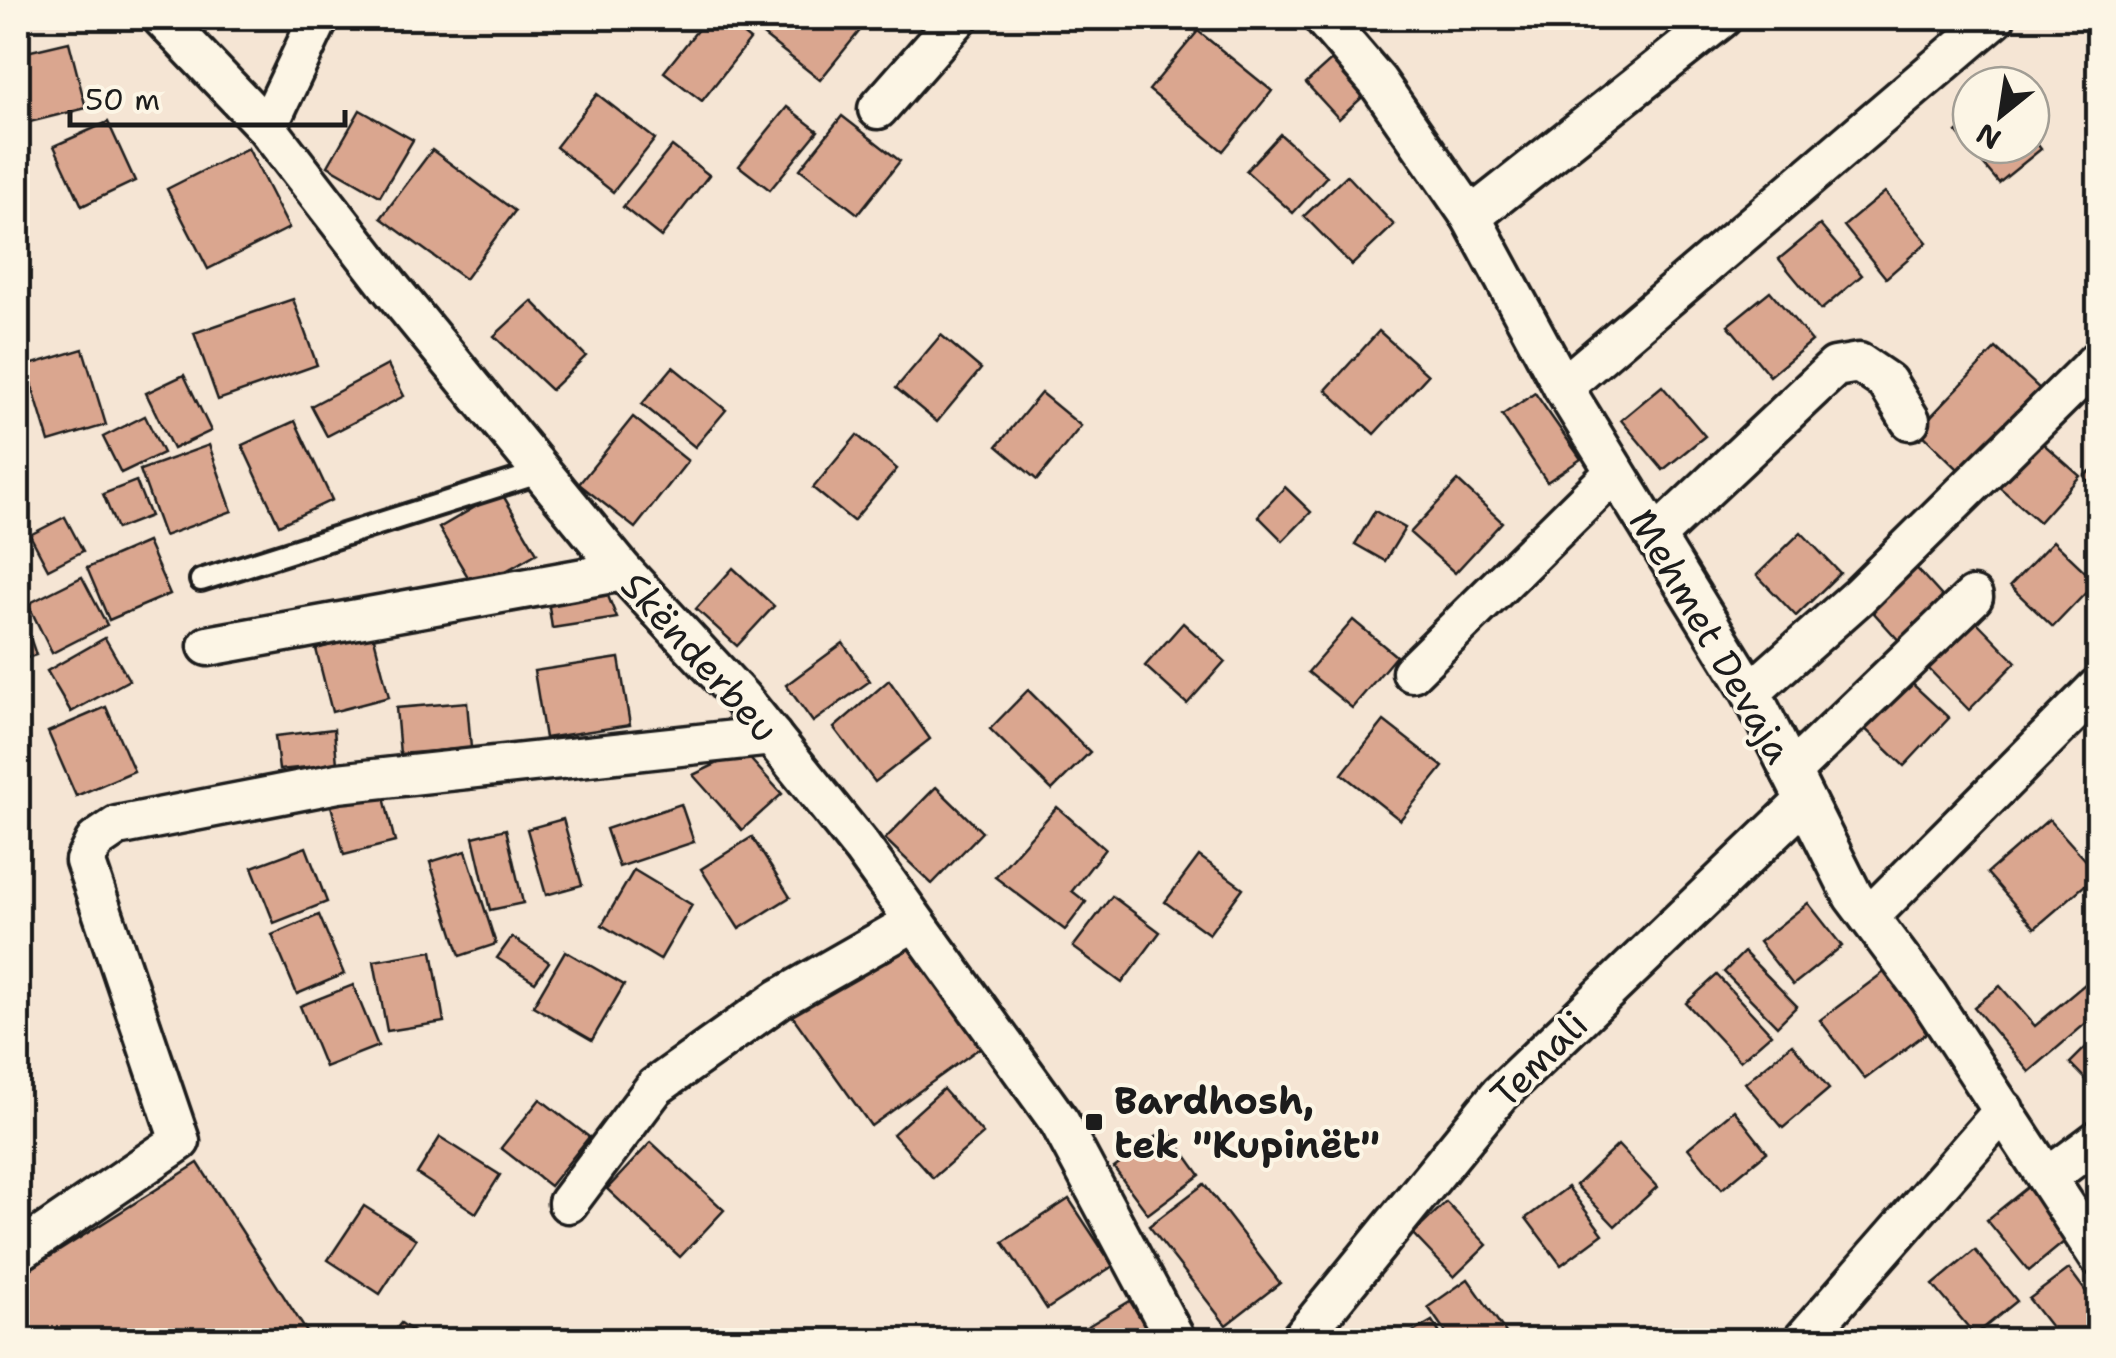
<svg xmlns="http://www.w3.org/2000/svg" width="2116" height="1358" viewBox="0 0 2116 1358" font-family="'Shantell Sans',sans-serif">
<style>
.building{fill:#daa68f;stroke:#1c1c1c;stroke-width:2.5}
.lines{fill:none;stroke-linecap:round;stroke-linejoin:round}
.service-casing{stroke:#1c1c1c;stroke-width:28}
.minor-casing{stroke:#1c1c1c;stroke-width:45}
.service{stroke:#fcf5e5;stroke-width:20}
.minor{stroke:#fcf5e5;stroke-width:38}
.poi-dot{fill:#1c1c1c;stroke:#fcf5e5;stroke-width:4}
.labels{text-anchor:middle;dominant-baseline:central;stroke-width:8;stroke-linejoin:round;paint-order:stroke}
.street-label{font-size:38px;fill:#1c1c1c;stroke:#fcf5e5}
.poi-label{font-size:38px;font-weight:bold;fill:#1c1c1c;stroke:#fcf5e5;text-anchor:start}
</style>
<rect width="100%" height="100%" fill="#f5e5d4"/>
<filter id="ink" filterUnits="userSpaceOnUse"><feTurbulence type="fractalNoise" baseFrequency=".01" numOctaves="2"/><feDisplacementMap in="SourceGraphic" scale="20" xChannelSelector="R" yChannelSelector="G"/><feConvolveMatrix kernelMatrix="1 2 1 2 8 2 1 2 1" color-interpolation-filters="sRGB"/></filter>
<g filter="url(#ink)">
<g class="building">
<polygon points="707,18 722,18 750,40 702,101 664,72"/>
<polygon points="777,18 849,18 862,28 820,80 763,35"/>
<polygon points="2082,18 2098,18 2098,46 2077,21"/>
<polygon points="1198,31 1272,91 1223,151 1149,90"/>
<polygon points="69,42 86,108 18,125 18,54"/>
<polygon points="1337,55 1370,90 1339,119 1306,83"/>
<polygon points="597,94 655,139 613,192 556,147"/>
<polygon points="787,107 818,131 770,190 739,166"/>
<polygon points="360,110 413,140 380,196 328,166"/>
<polygon points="842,116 900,161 858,214 800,169"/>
<polygon points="1971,121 1971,145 2031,145 2031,136 2041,149 1999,183 1957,133"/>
<polygon points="108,122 135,181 82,206 54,146"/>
<polygon points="1280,134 1327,176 1293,213 1246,171"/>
<polygon points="672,146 709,175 661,237 623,207"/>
<polygon points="248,148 289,228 208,269 167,189"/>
<polygon points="432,150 515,211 465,279 381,218"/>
<polygon points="1347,175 1394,225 1352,265 1304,216"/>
<polygon points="1885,192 1927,242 1886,278 1844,226"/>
<polygon points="1820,225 1862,275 1821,310 1779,259"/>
<polygon points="1770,291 1812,341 1770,376 1728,325"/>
<polygon points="293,299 317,365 218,400 194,333"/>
<polygon points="532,301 586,356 551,390 494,336"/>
<polygon points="1379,331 1428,375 1374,434 1326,390"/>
<polygon points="941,335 981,369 937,422 896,388"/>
<polygon points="1996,348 2041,390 1962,473 1918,430"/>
<polygon points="83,349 106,425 49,442 26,366"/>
<polygon points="388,365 404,396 327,436 311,406"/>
<polygon points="673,367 726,410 695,447 642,404"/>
<polygon points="184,375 211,431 173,449 146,393"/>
<polygon points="1662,386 1705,436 1663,470 1621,420"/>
<polygon points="1041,393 1081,426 1037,480 997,446"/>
<polygon points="1535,393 1581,459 1547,482 1502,415"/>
<polygon points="145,416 163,453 121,473 103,437"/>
<polygon points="633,417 688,461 635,528 579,484"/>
<polygon points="295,421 332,500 279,525 242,445"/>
<polygon points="857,435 897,469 853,521 813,488"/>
<polygon points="2039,440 2080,476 2039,522 1998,486"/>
<polygon points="209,445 232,511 164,536 140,470"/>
<polygon points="2098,465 2098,494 2084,476"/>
<polygon points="136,481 150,516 117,529 103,494"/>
<polygon points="1458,481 1502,522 1455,573 1410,533"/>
<polygon points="1285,487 1311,512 1283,541 1258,516"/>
<polygon points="501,492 537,553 475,589 439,528"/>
<polygon points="1375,511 1405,528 1385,561 1355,544"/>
<polygon points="65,517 83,551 48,569 30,535"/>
<polygon points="1801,532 1840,573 1796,616 1757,575"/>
<polygon points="2053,541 2096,582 2053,627 2010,586"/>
<polygon points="147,542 170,594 109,620 87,568"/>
<polygon points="1911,562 1948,603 1902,644 1865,603"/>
<polygon points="733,568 774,606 737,646 696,609"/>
<polygon points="82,577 107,625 52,653 28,604"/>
<polygon points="606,591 617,618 552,628 548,600"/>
<polygon points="18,602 36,655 18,661"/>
<polygon points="1353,620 1396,656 1352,708 1308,672"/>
<polygon points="1976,621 2016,662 1969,710 1928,668"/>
<polygon points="1183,623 1225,661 1187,704 1145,666"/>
<polygon points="373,634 389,697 332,712 316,649"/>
<polygon points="105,638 129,680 71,712 47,671"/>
<polygon points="843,643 870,681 813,722 786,685"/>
<polygon points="619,658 630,725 545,738 534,671"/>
<polygon points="1905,677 1949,718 1904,766 1860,724"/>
<polygon points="889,680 930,739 875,782 834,728"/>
<polygon points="1028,690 1090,752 1052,790 990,729"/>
<polygon points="467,702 471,748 400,754 396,708"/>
<polygon points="106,707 134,771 76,796 48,732"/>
<polygon points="1384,721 1443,767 1400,820 1342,774"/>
<polygon points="334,729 337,764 279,770 275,736"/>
<polygon points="743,751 782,794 742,830 693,775"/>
<polygon points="381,785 395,842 344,855 329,798"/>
<polygon points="936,787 982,832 932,884 885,839"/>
<polygon points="681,804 694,842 619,867 606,829"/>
<polygon points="1057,807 1105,849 1072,891 1086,902 1065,930 995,877"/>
<polygon points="563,819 582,885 546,895 527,829"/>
<polygon points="2049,819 2098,874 2035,928 1987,873"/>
<polygon points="506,829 523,903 490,910 473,837"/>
<polygon points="752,837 790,897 739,929 701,869"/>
<polygon points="306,847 327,902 274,923 252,867"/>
<polygon points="466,851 496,944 460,956 430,862"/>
<polygon points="1199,856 1243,888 1209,934 1165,902"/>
<polygon points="634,870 692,905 660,960 602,925"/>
<polygon points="1112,896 1160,932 1122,983 1073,947"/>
<polygon points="1808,903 1842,946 1793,985 1759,942"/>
<polygon points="319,915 344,974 297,994 272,935"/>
<polygon points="900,936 981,1047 871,1126 791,1014"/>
<polygon points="512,937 549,962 535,982 497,958"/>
<polygon points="432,951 444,1022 387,1031 374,961"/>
<polygon points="565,951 624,985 592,1040 533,1006"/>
<polygon points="1744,952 1797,1006 1777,1026 1724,972"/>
<polygon points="1884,972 1929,1031 1865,1079 1820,1020"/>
<polygon points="1717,975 1771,1034 1740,1061 1686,1003"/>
<polygon points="2085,984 2098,1000 2098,1013 2029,1072 1974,1007 2000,986 2035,1026"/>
<polygon points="353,985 378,1046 325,1067 300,1006"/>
<polygon points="2098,1035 2098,1092 2070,1063"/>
<polygon points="1792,1044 1829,1089 1783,1128 1745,1083"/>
<polygon points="943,1089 983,1134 933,1178 893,1134"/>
<polygon points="540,1099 589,1137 550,1186 501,1148"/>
<polygon points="1734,1110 1767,1152 1722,1189 1688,1148"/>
<polygon points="1167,1129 1200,1175 1148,1214 1114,1168"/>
<polygon points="440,1137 500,1175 476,1213 417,1174"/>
<polygon points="651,1142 724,1210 680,1257 607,1189"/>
<polygon points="1618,1145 1657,1187 1615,1226 1576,1185"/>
<polygon points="198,1163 312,1340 18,1340 18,1277"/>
<polygon points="1204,1184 1280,1283 1226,1325 1149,1226"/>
<polygon points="2029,1186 2070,1237 2029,1271 1987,1220"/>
<polygon points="1568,1187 1603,1234 1561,1265 1526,1218"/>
<polygon points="1069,1199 1113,1266 1047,1309 1003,1242"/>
<polygon points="1446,1202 1487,1245 1454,1277 1413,1234"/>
<polygon points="364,1206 416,1239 380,1294 328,1260"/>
<polygon points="1975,1250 2017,1301 1975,1335 1933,1285"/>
<polygon points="2069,1269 2098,1308 2098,1340 2061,1340 2029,1299"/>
<polygon points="1468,1279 1511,1340 1451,1340 1428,1307"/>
<polygon points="1130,1301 1154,1340 1065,1340"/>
<polygon points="1432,1321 1444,1340 1399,1340"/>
<polygon points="401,1323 425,1340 387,1340"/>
</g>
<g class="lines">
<defs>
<polyline id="service" points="201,580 542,472"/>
<g id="minor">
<polyline points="162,18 267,128 390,287 623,571 741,698 862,848 1060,1123 1176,1340"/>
<polyline points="1323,18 1377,81 1471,217 1563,387 1751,692 1853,896 1928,996 2098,1256"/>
<polyline points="878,109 958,18"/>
<polyline points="267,128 319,18"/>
<polyline points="1471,217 1722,18"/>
<polyline points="1563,387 1995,18"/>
<polyline points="1655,537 1835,367 1859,363 1887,382 1910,420"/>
<polyline points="208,646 623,571"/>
<polyline points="1412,672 1615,472"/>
<polyline points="1751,692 1859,596 2098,360"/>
<polyline points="1791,772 1973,597"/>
<polyline points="1869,917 2098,687"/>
<polyline points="2047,1178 2098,1140"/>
<polyline points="568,1203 655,1087 779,999 914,922"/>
<polyline points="18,1252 180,1141 85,861 95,841 117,826 338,783 772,736"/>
<polyline points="1300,1340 1500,1094 1805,801"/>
<polyline points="1803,1340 2004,1110"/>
</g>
</defs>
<use href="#service" class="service-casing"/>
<use href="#minor" class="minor-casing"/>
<use href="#service" class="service"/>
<use href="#minor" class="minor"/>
</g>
</g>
<rect class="poi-dot" x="1084" y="1112" width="20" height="20" rx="5"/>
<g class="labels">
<g class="street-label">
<text transform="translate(1711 636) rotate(60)">Mehmet Devaja</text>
<text transform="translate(700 657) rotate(48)">Skënderbeu</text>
<text transform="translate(1539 1059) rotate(-45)">Temali</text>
</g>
<g class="poi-label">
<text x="1114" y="1100">Bardhosh,<tspan x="1114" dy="44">tek "Kupinët"</tspan></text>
</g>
</g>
<rect width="2116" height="1358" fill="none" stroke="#fcf5e5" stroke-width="60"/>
<rect x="30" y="30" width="2056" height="1298" fill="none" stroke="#1c1c1c" stroke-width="4" filter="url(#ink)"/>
<g transform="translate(2001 115) rotate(210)"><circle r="48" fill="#fcf5e5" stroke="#a29e95" stroke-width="2.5"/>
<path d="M0-8L18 38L0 25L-18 38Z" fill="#1c1c1c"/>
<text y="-15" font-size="28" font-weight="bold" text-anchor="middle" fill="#1c1c1c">N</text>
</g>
<path d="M70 110v15h275v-15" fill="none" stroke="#1c1c1c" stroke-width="5"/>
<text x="85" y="110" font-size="30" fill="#1c1c1c" stroke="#fcf5e5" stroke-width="8" paint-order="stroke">50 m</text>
</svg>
